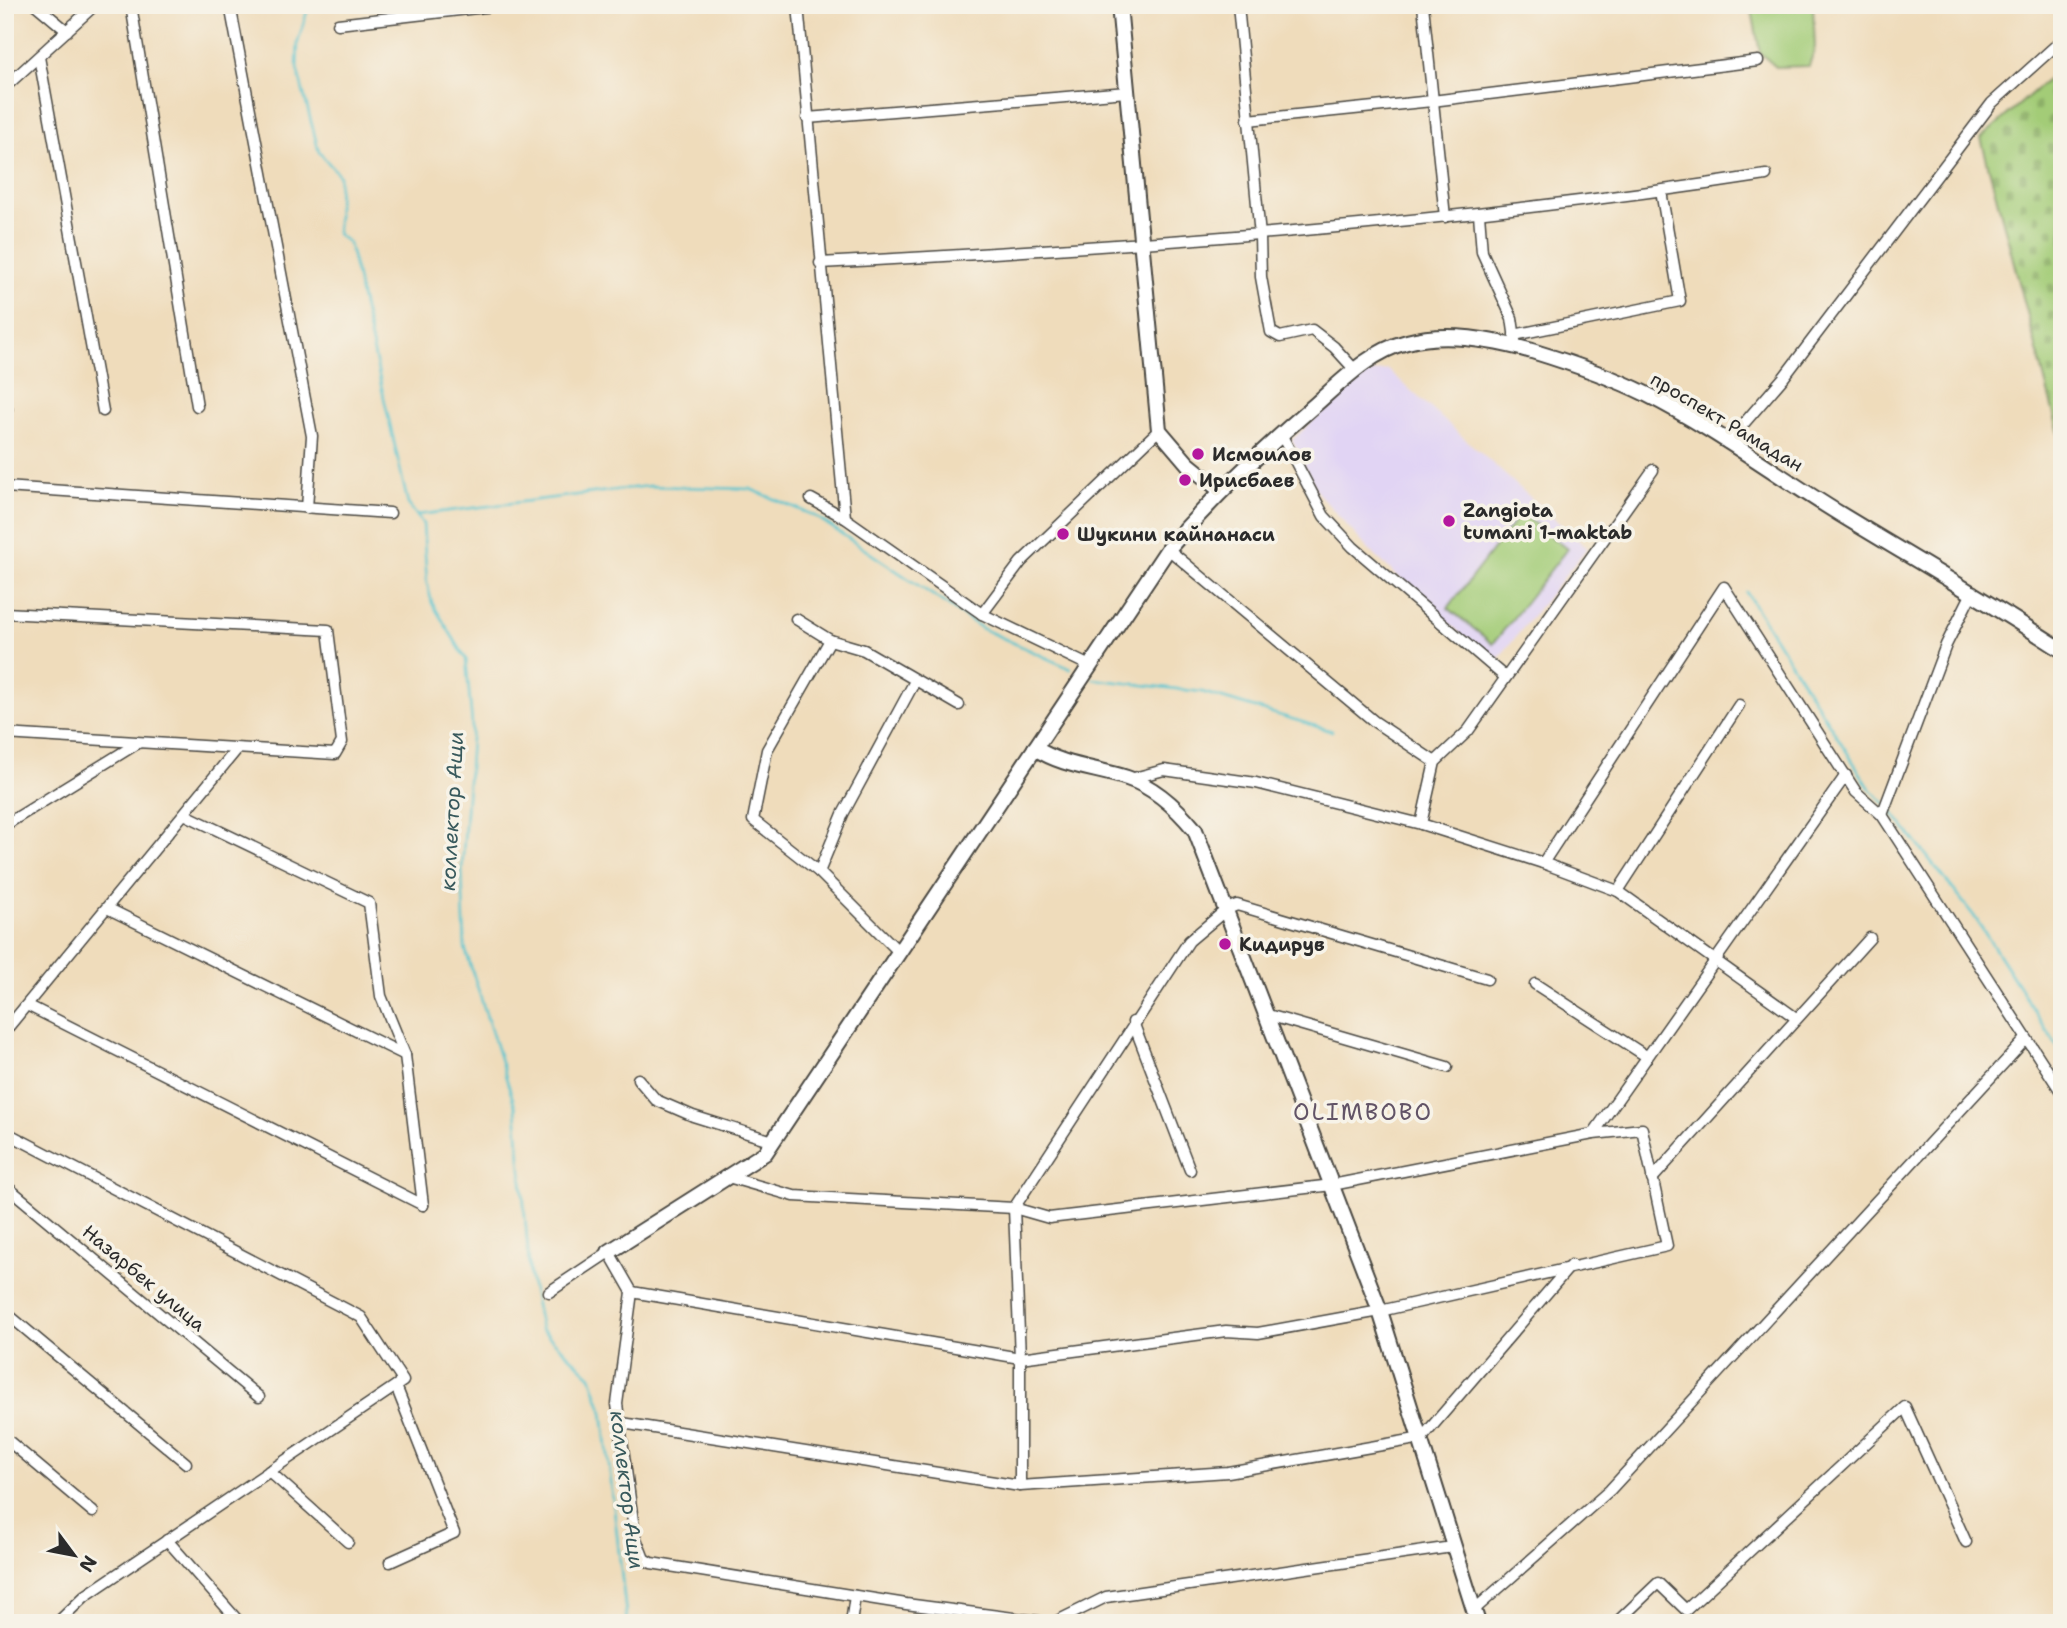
<svg xmlns="http://www.w3.org/2000/svg" width="2067" height="1628" viewBox="0 0 2067 1628" font-family="'Shantell Sans',sans-serif">
<style>
.built{fill:#e1d4f4}
.grass{fill:#a3cc77;stroke:#677c51;stroke-width:2}
.cemetery{fill:url(#cemetery-stones);stroke:#677c51;stroke-width:2}
.lines{fill:none;stroke-linecap:round;stroke-linejoin:round}
.stream{stroke:#57c4cf;stroke-width:2.5}
.street-casing{stroke:#484641;stroke-width:13}
.secondary-casing{stroke:#484641;stroke-width:18}
.street{stroke:#fff;stroke-width:10}
.secondary{stroke:#fff;stroke-width:14}
.poi-dot{fill:#b5179e;stroke:#f7f3e8;stroke-width:2.5}
.labels{text-anchor:middle;dominant-baseline:central;stroke-width:7;stroke-linejoin:round;paint-order:stroke}
.street-label{font-size:19px;fill:#2b2b2b;stroke:#f7f3e8}
.poi-label{font-size:19px;font-weight:bold;fill:#2b2b2b;stroke:#f7f3e8;text-anchor:start}
.water-label{font-size:21px;font-style:italic;fill:#38595c;stroke:#f7f3e8}
.quarter-label{font-size:23px;letter-spacing:2px;fill:#625467;stroke:#f7f3e8}
</style>
<defs>
<pattern id="cemetery-stones" width="16" height="16" patternUnits="userSpaceOnUse" patternTransform="scale(1.75)"><rect width="16" height="16" fill="#a3cc77"/><path d="M2 7V4a2 2 0 0 1 4 0v3zM10 15v-3a2 2 0 0 1 4 0v3z" fill="#8caf67"/></pattern>
</defs>
<rect width="100%" height="100%" fill="#f7f3e8"/>
<filter id="ink" filterUnits="userSpaceOnUse"><feTurbulence type="fractalNoise" baseFrequency=".0143" numOctaves="2"/><feDisplacementMap in="SourceGraphic" scale="14" xChannelSelector="R" yChannelSelector="G"/><feConvolveMatrix kernelMatrix="1 2 1 2 8 2 1 2 1" color-interpolation-filters="sRGB"/></filter>
<filter id="wash" filterUnits="userSpaceOnUse"><feTurbulence type="fractalNoise" baseFrequency=".00686" numOctaves="4" result="noise"/><feDisplacementMap in="SourceGraphic" scale="28" xChannelSelector="R" yChannelSelector="G"/><feGaussianBlur stdDeviation="1.57" result="paint"/><feColorMatrix in="noise" values="0 0 0 0 0 0 0 0 0 0 0 0 0 0 0 0 0 1.4 0 .05"/><feComposite in="paint" operator="in"/></filter>
<g filter="url(#wash)">
<rect width="100%" height="100%" fill="#efdcbb"/>
<polygon class="built" points="1388,370 1587,548 1494,664 1369,550 1318,493 1292,440 1365,374"/>
<g class="grass">
<polygon points="1751,5 1813,5 1815,47 1809,66 1776,67 1760,53"/>
<polygon points="1521,513 1567,549 1493,644 1448,608"/>
</g>
<polygon class="cemetery" points="2062,67 2062,445 1981,138"/>
<g class="lines">
<g class="stream">
<polyline points="309,5 298,42 297,68 319,152 339,175 337,234 349,243 408,504 423,524 427,583 432,603 466,659 472,724 462,870 465,948 516,1109 530,1276 541,1329 591,1376 603,1412 627,1623"/>
<polyline points="417,515 649,486 750,489 815,516 983,629 1071,669"/>
<polyline points="1746,592 1869,787 1884,803"/>
<polyline points="1093,679 1202,692 1332,731"/>
<polyline points="1889,808 1974,916 2062,1054"/>
</g>
</g>
</g>
<g filter="url(#ink)">
<g class="lines">
<defs>
<g id="street">
<polyline points="36,5 67,31"/>
<polyline points="131,5 197,406"/>
<polyline points="230,5 312,436 307,508"/>
<polyline points="798,5 845,518"/>
<polyline points="1238,5 1260,236 1261,277 1271,332 1280,337 1312,330 1334,347 1355,370"/>
<polyline points="1423,5 1445,217"/>
<polyline points="338,24 503,5"/>
<polyline points="39,57 103,411"/>
<polyline points="5,87 95,5"/>
<polyline points="807,118 1127,92"/>
<polyline points="1248,120 1432,101 1758,61"/>
<polyline points="1479,214 1482,252 1512,318 1515,339"/>
<path d="M820,263c317,-17 632,-39 946,-88"/>
<polyline points="1514,335 1680,301 1661,191"/>
<polyline points="5,402 7,409"/>
<polyline points="1281,434 1324,516 1353,547 1505,677"/>
<polyline points="1727,443 1784,377 1992,103 2062,40"/>
<polyline points="5,487 390,513"/>
<polyline points="811,499 845,518 982,614 1090,666"/>
<polyline points="1168,549 1375,722 1435,762"/>
<polyline points="5,613 328,630 342,742 335,754 5,734"/>
<polyline points="982,614 1021,562 1159,430"/>
<polyline points="796,619 830,640 864,650 959,705"/>
<polyline points="830,640 767,750 753,820 819,872 899,952"/>
<polyline points="1130,779 1164,770 1256,783 1421,824 1543,863 1618,891 1796,1018"/>
<polyline points="186,815 369,903 381,996 405,1055 423,1205"/>
<polyline points="1882,815 1946,645 1973,591"/>
<polyline points="1421,824 1435,762 1468,731 1653,470"/>
<polyline points="5,825 138,743"/>
<polyline points="1543,863 1724,587 1856,792 1882,815 2062,1093"/>
<polyline points="819,872 843,814 915,681"/>
<polyline points="1618,891 1739,705"/>
<polyline points="109,909 405,1055"/>
<polyline points="1535,984 1646,1056"/>
<polyline points="27,1005 423,1205"/>
<polyline points="1268,1015 1447,1067"/>
<polyline points="1133,1022 1190,1170"/>
<polyline points="5,1031 237,749"/>
<polyline points="638,1079 656,1100 693,1116 773,1141"/>
<polyline points="5,1132 361,1317 403,1381 85,1596 57,1623"/>
<polyline points="1593,1134 1846,775"/>
<polyline points="1652,1179 1870,938"/>
<polyline points="5,1185 259,1397"/>
<polyline points="549,1292 609,1252 632,1292 617,1404 635,1536 644,1559 651,1563 906,1604 1053,1623 1106,1597 1452,1547"/>
<polyline points="632,1292 1020,1358 1226,1331 1258,1333 1380,1311 1667,1246 1642,1129 1593,1134 1332,1185 1049,1218 1014,1208 794,1196 728,1177"/>
<polyline points="5,1312 186,1463"/>
<polyline points="622,1423 1020,1486 1228,1472 1422,1438 1571,1265"/>
<polyline points="5,1438 93,1512"/>
<polyline points="269,1471 348,1542"/>
<polyline points="1020,1486 1020,1358 1014,1208 1189,941 1227,909 1237,905 1487,979"/>
<polyline points="167,1540 240,1623"/>
<polyline points="390,1562 454,1533 396,1386"/>
<polyline points="1474,1610 1610,1490 2026,1039"/>
<polyline points="851,1623 855,1596"/>
<polyline points="1616,1623 1658,1583 1686,1610 1905,1407 1966,1542"/>
</g>
<g id="secondary">
<polyline points="1119,5 1159,430 1188,464 1220,490"/>
<path d="M1035,748c27,18 61,20 92,30 28,9 50,30 68,52l185,481 98,312"/>
<path d="M609,1252l156,-99 403,-604c47,-54 94,-99 148,-145 27,-24 55,-53 91,-62 40,-11 86,-2 125,9 39,12 78,25 114,43 68,34 130,81 194,120 74,45 149,88 222,136"/>
</g>
</defs>
<use href="#street" class="street-casing"/>
<use href="#secondary" class="secondary-casing"/>
<use href="#street" class="street"/>
<use href="#secondary" class="secondary"/>
</g>
</g>
<g class="poi-dot">
<circle cx="1198" cy="454" r="7"/>
<circle cx="1185" cy="480" r="7"/>
<circle cx="1449" cy="521" r="7"/>
<circle cx="1063" cy="534" r="7"/>
<circle cx="1225" cy="944" r="7"/>
</g>
<g class="labels">
<g class="street-label">
<text transform="translate(1727 422) rotate(31)">проспект Рамадан</text>
<text transform="translate(144 1278) rotate(40)">Назарбек улица</text>
</g>
<g class="poi-label">
<text x="1212" y="454">Исмоилов</text>
<text x="1199" y="480">Ирисбаев</text>
<text x="1463" y="510">Zangiota<tspan x="1463" dy="22">tumani 1-maktab</tspan></text>
<text x="1077" y="534">Шукини кайнанаси</text>
<text x="1239" y="944">Кидирув</text>
</g>
<g class="water-label">
<text transform="translate(452 811) rotate(-87)">коллектор Ащи</text>
<text transform="translate(627 1490) rotate(83)">коллектор Ащи</text>
</g>
<g class="quarter-label">
<text x="1363" y="1112">OLIMBOBO</text>
</g>
</g>
<rect width="2067" height="1628" fill="none" stroke="#f7f3e8" stroke-width="28"/>
<g transform="translate(74 1555) rotate(122)" stroke="#f7f3e8" stroke-width="5" paint-order="stroke">
<path d="M0-5L12 26L0 18L-12 26Z" fill="#2b2b2b"/>
<text y="-10" font-size="19" font-weight="bold" text-anchor="middle" fill="#2b2b2b">N</text>
</g>
</svg>
